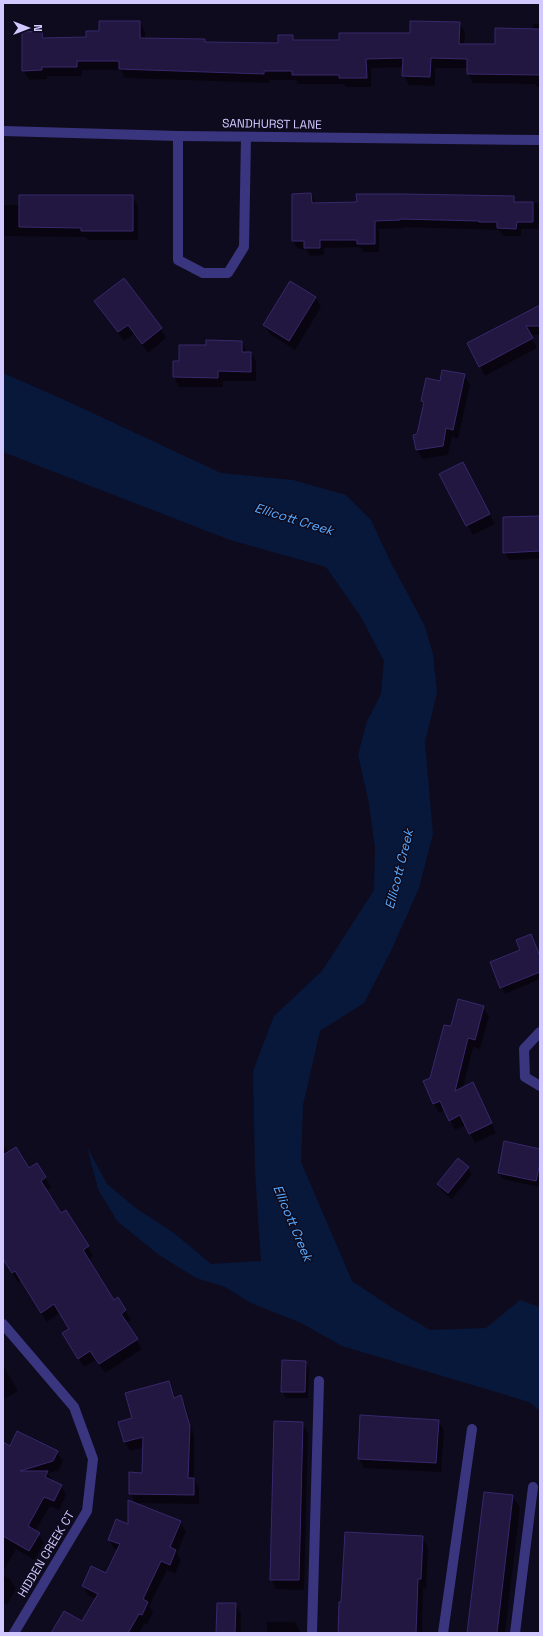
<svg xmlns="http://www.w3.org/2000/svg" width="543" height="1636" viewBox="0 0 543 1636" font-family="'Space Grotesk',sans-serif">
<style>
.water{fill:#07183b}
.shadow{fill:#0007}
.building{fill:#211740;stroke:#38286d}
.lines{fill:none;stroke-linecap:round;stroke-linejoin:round}
.minor{stroke:#3a357f;stroke-width:10}
.labels{text-anchor:middle;dominant-baseline:central;stroke-width:3;stroke-linejoin:round;paint-order:stroke}
.street-label{font-size:12px;fill:#d1c9ff;stroke:#0f0b1e}
.water-label{font-size:13px;font-style:italic;fill:#57aaff;stroke:#0f0b1e}
</style>
<rect width="100%" height="100%" fill="#0f0b1e"/>
<polygon class="water" points="3,373 69,402 221,473 293,480 346,495 371,520 391,563 424,624 433,654 437,693 425,742 433,834 419,888 390,953 364,1003 320,1031 303,1105 301,1162 352,1281 394,1309 430,1330 486,1328 520,1300 540,1307 540,1411 529,1402 342,1346 301,1323 251,1303 225,1287 196,1278 159,1255 117,1221 98,1189 87,1147 107,1184 137,1209 174,1233 211,1264 261,1261 255,1171 253,1071 274,1016 322,971 374,890 375,848 369,803 358,755 367,721 381,694 384,661 361,617 326,567 230,540 3,452"/>
<g class="shadow">
<polygon points="140,22 145,32 145,39 204,40 206,43 279,44 292,36 295,41 340,41 411,34 459,23 465,32 464,45 496,45 533,30 533,24 540,24 540,87 537,87 535,84 473,83 468,74 468,68 435,68 435,86 409,85 404,76 404,67 371,68 371,87 346,87 344,84 298,84 296,80 269,80 269,83 125,78 121,70 82,70 82,76 47,76 47,79 29,80 23,70 42,32 46,39 87,38 100,32"/>
<polygon points="311,194 316,204 513,197 517,203 540,203 540,229 521,229 521,236 503,236 499,230 404,227 404,228 379,229 379,252 363,252 360,247 324,248 324,255 310,256 306,249 298,249 293,241"/>
<polygon points="132,196 138,206 138,240 88,240 86,237 3,236 3,205 20,205"/>
<polygon points="290,282 316,298 321,307 295,350 270,334 264,325"/>
<polygon points="96,301 161,329 166,338 148,353 134,334 124,341"/>
<polygon points="539,301 540,335 530,335 537,348 485,376 480,366 539,307"/>
<polygon points="242,342 247,353 251,353 256,362 256,381 223,381 223,387 179,387 174,377 174,362 180,362 207,346"/>
<polygon points="464,375 470,385 458,439 452,437 448,455 422,459 417,450 418,435 425,405 422,401 441,382"/>
<polygon points="468,473 495,524 473,535 441,475"/>
<polygon points="540,517 540,559 509,560 504,552"/>
<polygon points="531,935 540,955 540,979 505,994 501,987"/>
<polygon points="483,1007 489,1016 480,1049 473,1047 463,1088 473,1083 496,1133 475,1143 466,1125 455,1130 445,1110 439,1113 434,1104 431,1079 452,1028"/>
<polygon points="3,1143 9,1153 28,1169 37,1164 51,1187 46,1191 61,1214 88,1247 93,1256 88,1260 114,1301 118,1299 131,1320 126,1323 142,1349 105,1373 96,1360 84,1367 69,1343 70,1329 60,1313 47,1322 21,1280 18,1282 3,1258"/>
<polygon points="540,1150 539,1187 502,1179 499,1173"/>
<polygon points="468,1168 472,1174 452,1199 442,1191 438,1184"/>
<polygon points="305,1362 309,1368 308,1398 286,1398 282,1391"/>
<polygon points="3,1365 18,1391 3,1400"/>
<polygon points="169,1382 176,1398 181,1397 186,1406 194,1436 194,1479 199,1488 199,1504 135,1503 130,1493 143,1474 144,1447 130,1451 125,1442 133,1419"/>
<polygon points="438,1421 444,1430 441,1472 364,1468 359,1459"/>
<polygon points="302,1423 308,1433 304,1590 276,1589 271,1579"/>
<polygon points="3,1443 10,1447 57,1452 63,1461 58,1471 48,1473 53,1482 61,1485 66,1495 59,1510 50,1506 35,1531 39,1534 44,1543 34,1560 16,1549 3,1572"/>
<polygon points="512,1496 520,1508 505,1633 468,1633"/>
<polygon points="180,1522 186,1531 177,1553 181,1560 175,1574 167,1570 149,1606 153,1612 147,1624 145,1623 139,1633 56,1633 83,1623 96,1599 88,1595 83,1586 106,1574 118,1550 114,1549 109,1540 129,1526"/>
<polygon points="422,1537 428,1547 426,1589 423,1588 422,1633 339,1633"/>
<polygon points="3,1575 10,1579 16,1589 7,1605 3,1603"/>
<polygon points="235,1604 241,1614 241,1633 217,1633"/>
<polygon points="267,1622 295,1622 301,1633 267,1633"/>
</g>
<g class="building">
<polygon points="99,21 140,21 140,38 205,39 205,42 278,43 278,35 293,35 293,40 339,40 339,33 410,33 410,21 460,22 459,44 495,44 495,28 540,29 540,75 467,74 467,59 431,58 430,77 402,76 403,58 366,59 367,78 339,78 339,75 292,75 292,71 264,71 264,74 119,69 119,61 77,61 77,67 42,67 42,70 22,71 22,32 42,31 43,38 86,37 86,31 99,31"/>
<polygon points="311,193 312,203 357,202 356,194 403,194 514,196 514,202 533,202 533,222 517,222 516,229 497,228 497,222 479,222 479,221 400,219 400,220 375,221 375,244 357,244 357,240 320,240 320,248 304,248 304,241 292,241 292,194"/>
<polygon points="19,195 133,195 133,231 81,231 81,228 19,227"/>
<polygon points="124,278 162,328 142,344 128,325 118,332 94,301"/>
<polygon points="290,281 316,297 289,341 263,325"/>
<polygon points="540,305 540,326 526,326 533,338 479,367 467,343"/>
<polygon points="206,340 242,341 242,352 251,352 251,372 218,371 218,378 173,377 173,361 179,361 179,345 206,345"/>
<polygon points="442,370 465,374 453,430 446,428 443,446 416,450 413,435 417,434 424,402 421,401 426,378 440,381"/>
<polygon points="463,462 490,514 466,526 439,474"/>
<polygon points="540,516 540,551 503,553 503,517"/>
<polygon points="531,934 540,956 540,972 500,988 490,962 520,950 516,940"/>
<polygon points="458,999 484,1006 475,1040 468,1038 455,1091 473,1082 492,1123 469,1134 460,1115 449,1121 440,1101 433,1104 423,1081 430,1078 444,1025 451,1026"/>
<polygon points="504,1141 540,1149 540,1163 536,1181 498,1173"/>
<polygon points="16,1147 29,1168 37,1163 46,1177 41,1181 61,1213 66,1210 89,1246 83,1250 114,1300 118,1297 126,1310 121,1314 138,1339 99,1364 90,1351 78,1359 62,1333 69,1329 54,1304 41,1313 15,1271 12,1273 3,1259 3,1155"/>
<polygon points="458,1158 469,1167 448,1193 437,1184"/>
<polygon points="282,1360 306,1361 305,1392 281,1392"/>
<polygon points="169,1381 174,1398 181,1395 190,1426 188,1478 194,1478 194,1495 129,1494 129,1472 142,1473 143,1437 124,1442 118,1422 132,1418 125,1393"/>
<polygon points="360,1415 439,1420 436,1463 358,1459"/>
<polygon points="274,1421 303,1422 299,1580 270,1580"/>
<polygon points="17,1431 58,1451 53,1461 20,1471 48,1471 45,1477 62,1485 54,1501 44,1497 28,1526 40,1533 29,1551 3,1536 3,1442 10,1446"/>
<polygon points="484,1492 513,1495 497,1633 467,1633"/>
<polygon points="128,1500 181,1521 170,1547 176,1550 170,1565 161,1561 143,1599 148,1602 142,1615 139,1614 128,1633 51,1633 64,1611 82,1621 98,1594 82,1586 91,1566 106,1573 120,1544 108,1540 116,1519 128,1524"/>
<polygon points="345,1532 423,1536 421,1579 418,1579 416,1633 338,1633 339,1602 341,1602"/>
<polygon points="217,1603 236,1603 235,1633 216,1633"/>
</g>
<g class="lines">
<g class="minor">
<polyline points="3,131 178,136 540,140"/>
<polyline points="178,136 178,260 203,273 228,273 244,247 246,137"/>
<polyline points="540,1032 524,1049 525,1077 540,1086"/>
<polyline points="3,1324 74,1407 93,1459 87,1511 14,1633"/>
<polyline points="312,1633 319,1381"/>
<polyline points="443,1633 472,1429"/>
<polyline points="515,1633 533,1487"/>
</g>
</g>
<g class="labels">
<g class="street-label">
<text transform="translate(272 124) rotate(1)">SANDHURST LANE</text>
<text transform="translate(46 1554) rotate(-59)">HIDDEN CREEK CT</text>
</g>
<g class="water-label">
<text transform="translate(294 519) rotate(17)">Ellicott Creek</text>
<text transform="translate(399 869) rotate(-76)">Ellicott Creek</text>
<text transform="translate(293 1223) rotate(67)">Ellicott Creek</text>
</g>
</g>
<rect width="543" height="1636" fill="none" stroke="#d1c9ff" stroke-width="8"/>
<g transform="translate(28 28) rotate(90)" stroke="#0f0b1e" stroke-width="3" paint-order="stroke">
<path d="M0-3L7 15L0 10L-7 15Z" fill="#d1c9ff"/>
<text y="-6" font-size="11" font-weight="bold" text-anchor="middle" fill="#d1c9ff">N</text>
</g>
</svg>
